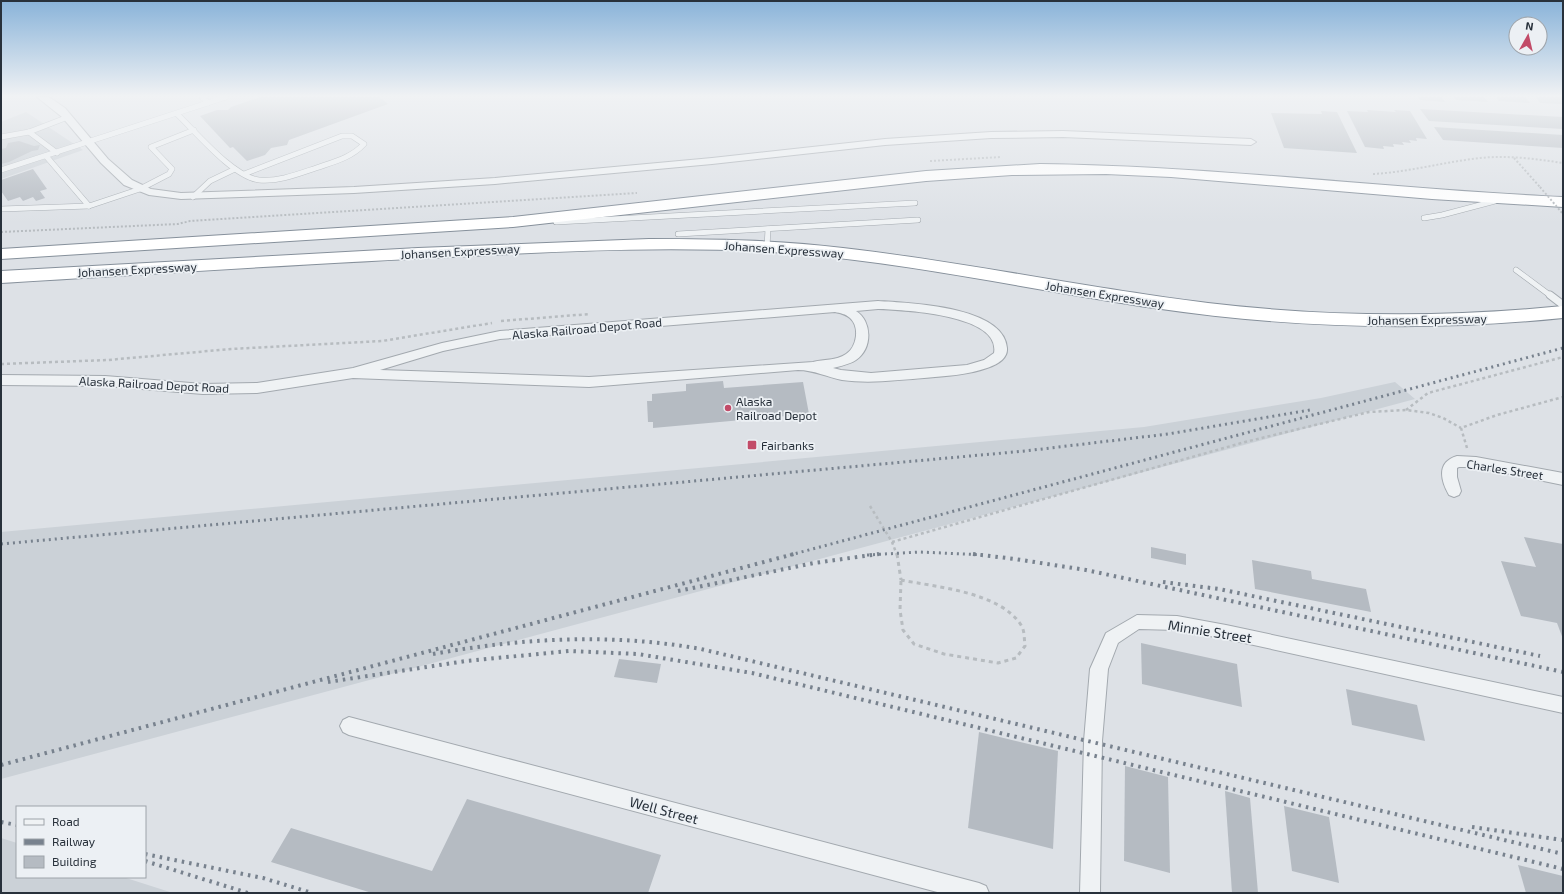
<svg xmlns="http://www.w3.org/2000/svg" width="1564" height="894" viewBox="0 0 1564 894" font-family="'Exo 2',sans-serif">
<style>
.built{fill:#cbd1d7}
.building{fill:#b5bbc2}
.lines{fill:none;stroke-linecap:round;stroke-linejoin:round}
.lane-far1-casing{stroke:#a3a9af;stroke-width:6}
.lane-casing{stroke:#a3a9af;stroke-width:9}
.street-casing{stroke:#a3a9af;stroke-width:2}
.highway-casing{stroke:#86909b;stroke-width:2}
.path-far2{stroke:#b7bcc0;stroke-width:2;stroke-dasharray:2 2;stroke-linecap:butt}
.path-far1{stroke:#b7bcc0;stroke-width:2.5;stroke-dasharray:3 3;stroke-linecap:butt}
.path{stroke:#b7bcc0;stroke-width:3;stroke-dasharray:4 4;stroke-linecap:butt}
.lane-far1{stroke:#eff2f4;stroke-width:5}
.lane{stroke:#eff2f4;stroke-width:7}
.street{fill:#eff2f4;fill-rule:evenodd}
.highway{fill:#fff;fill-rule:evenodd}
.rail-far1{stroke:#78828e;stroke-width:3;stroke-dasharray:2 4;stroke-linecap:butt}
.rail{stroke:#78828e;stroke-width:4;stroke-dasharray:2.5 5;stroke-linecap:butt}
.path-bridge{stroke:#b7bcc0;stroke-width:2;stroke-dasharray:2 2;stroke-linecap:butt}
.poi-dot{fill:#c24b68;stroke:#ecf0f4;stroke-width:1.5}
.labels{text-anchor:middle;dominant-baseline:central;stroke-width:3.5;stroke-linejoin:round;paint-order:stroke}
.street-label{font-size:12px;fill:#28313b;stroke:#ecf0f4}
.poi-label{font-size:12px;fill:#28313b;stroke:#ecf0f4;text-anchor:start}
.near-street-label{font-size:14px;fill:#28313b;stroke:#ecf0f4}
</style>
<rect width="100%" height="100%" fill="#dde1e6"/>
<g class="built">
<polygon points="26,112 83,150 1,179 1,122"/>
<polygon points="1395,382 1415,399 1,779 1,532 1144,427 1321,398"/>
<polygon points="1,838 17,843 17,877 123,877 173,893 1,893"/>
</g>
<g class="building">
<polygon points="260,97 379,97 388,104 289,140 287,145 271,148 265,155 247,161 233,147 230,148 200,116 217,110 228,110 231,107"/>
<polygon points="1418,97 1442,97 1445,102 1420,100"/>
<polygon points="1454,97 1484,97 1488,102 1456,100"/>
<polygon points="1496,97 1525,97 1530,103 1499,101"/>
<polygon points="1536,97 1562,97 1563,104 1540,103"/>
<polygon points="1420,109 1563,117 1563,129 1429,121"/>
<polygon points="1367,110 1396,112 1394,110 1410,111 1427,139 1416,138 1417,141 1409,140 1411,143 1402,142 1404,145 1393,144 1394,147 1383,146 1384,149 1365,147 1347,111 1368,112"/>
<polygon points="1321,111 1337,112 1357,153 1284,148 1271,113 1322,114"/>
<polygon points="1434,127 1563,135 1563,148 1443,140"/>
<polygon points="19,141 34,146 40,145 38,150 32,151 9,162 1,164 1,149 6,148 8,143"/>
<polygon points="33,169 47,189 40,191 45,198 36,201 33,197 23,201 20,197 8,201 1,191 1,180"/>
<polygon points="723,381 724,388 803,382 809,414 653,428 653,422 648,422 647,401 652,401 652,394 686,391 686,384"/>
<polygon points="1524,537 1563,544 1563,639 1557,623 1521,616 1501,561 1536,567"/>
<polygon points="1151,547 1186,554 1186,565 1151,558"/>
<polygon points="1252,560 1311,571 1312,579 1366,589 1371,612 1255,589"/>
<polygon points="1141,643 1237,664 1242,707 1142,684"/>
<polygon points="619,659 661,664 657,683 614,677"/>
<polygon points="1346,689 1417,705 1425,741 1352,725"/>
<polygon points="979,732 1058,751 1053,849 968,828"/>
<polygon points="1125,766 1168,777 1170,873 1124,861"/>
<polygon points="1225,791 1250,798 1258,893 1232,893"/>
<polygon points="467,799 661,855 648,893 372,893 271,862 291,828 432,871"/>
<polygon points="1284,806 1329,817 1339,883 1292,871"/>
<polygon points="1518,865 1563,876 1563,893 1526,893"/>
</g>
<g class="lines">
<defs>
<g id="lane-far1">
<polyline points="202,97 208,103"/>
<path d="M177,114c19,18 56,63 82,66 19,2 39,-6 57,-12 17,-6 35,-10 48,-24l-12,-8h-10l-98,38"/>
<polyline points="29,132 57,153"/>
<polyline points="1,137 29,132 68,117"/>
<polyline points="46,156 89,206"/>
<polyline points="1,170 226,97"/>
<polyline points="193,197 210,181 235,169"/>
<polyline points="1,209 89,206 140,189 169,174 172,169 151,147 194,130"/>
<polyline points="1424,218 1442,215 1495,201"/>
<polyline points="556,222 915,203"/>
<polyline points="678,234 918,220"/>
<polyline points="767,247 768,229"/>
<polyline points="1516,270 1551,296"/>
</g>
<polyline id="lane" points="1550,295 1563,305"/>
<g id="street">
<polygon points="37,97 49,97 65,108 108,159 132,180 151,189 181,193 354,187 495,178 712,158 885,139 991,132 1063,131 1251,139 1256,142 1251,145 1063,137 991,138 885,145 712,164 495,184 354,193 181,199 149,195 124,185 101,163 62,117"/>
<path d="M878,301c31,2 126,5 129,47 1,11 -11,17 -20,20 -20,7 -41,8 -63,10 -27,2 -54,6 -82,2 -15,-3 -28,-10 -44,-10l-209,17 -236,-9 -96,15 -54,1 -98,-8 -104,-1v-10l104,1 98,8 54,-1 96,-15 89,-25 58,-12zM878,309c24,1 123,5 116,44l-10,7 -17,5 -96,8 -30,-3 -8,-2c8,-2 17,-4 23,-8 17,-12 16,-39 0,-49zM835,312c5,1 11,2 15,6 10,9 7,29 -4,36 -10,7 -22,5 -33,8l-224,15 -209,-7 63,-19 57,-12z"/>
<path d="M1457,456l19,1 87,16v12l-87,-18h-17l-2,1v9l4,14 -2,4 -5,2 -5,-2c-9,-16 -12,-33 8,-39z"/>
<polygon points="1137,615 1177,616 1226,625 1563,697 1563,713 1226,639 1177,630 1139,629 1118,643 1108,669 1102,741 1100,893 1080,893 1084,741 1090,669 1106,633"/>
<polygon points="349,717 979,883 986,886 989,893 941,893 349,735 343,732 340,726 343,720"/>
</g>
<g id="highway">
<path d="M1040,164c175,2 348,25 523,33v10l-131,-8 -261,-22 -65,-3 -94,1 -86,6 -413,46 -512,32v-10l512,-32 413,-46z"/>
<path d="M649,239c65,0 130,1 194,9 122,14 243,40 365,55 118,14 237,15 355,3v12c-137,14 -273,10 -409,-10 -122,-18 -243,-45 -366,-55 -112,-8 -226,-2 -338,4 -150,7 -300,17 -449,26v-12l417,-23z"/>
</g>
</defs>
<use href="#lane-far1" class="lane-far1-casing"/>
<use href="#lane" class="lane-casing"/>
<use href="#street" class="street-casing"/>
<use href="#highway" class="highway-casing"/>
<g class="path-far2">
<polyline points="1514,158 1540,187"/>
<polyline points="930,161 1001,157"/>
<path d="M1373,174c36,-2 71,-12 107,-16 28,-3 56,1 83,5"/>
<polyline points="1,232 178,224 190,221 637,193"/>
</g>
<g class="path-far1">
<polyline points="501,321 590,314"/>
<polyline points="1,364 108,360 231,349 382,341 492,323"/>
<polyline points="1406,410 1428,393 1563,357"/>
<polyline points="1467,448 1461,428 1497,415 1563,397"/>
<polyline points="870,506 892,542 897,555"/>
<polyline points="892,542 1245,442 1369,412 1406,410 1429,413 1443,418 1461,428"/>
</g>
<g class="path">
<polyline points="897,554 901,580"/>
<path d="M901,580c35,7 99,12 120,45 4,6 3,14 4,21l-9,12 -18,5 -54,-9 -30,-10 -11,-14 -3,-20z"/>
</g>
<use href="#lane-far1" class="lane-far1"/>
<use href="#lane" class="lane"/>
<use href="#street" class="street"/>
<use href="#highway" class="highway"/>
<g class="rail-far1">
<polyline points="1,544 1025,451 1168,434 1310,410"/>
<polyline points="790,555 1563,348"/>
<polyline points="867,555 920,552 985,555"/>
</g>
<g class="rail">
<polyline points="973,554 1015,559 1086,570 1563,672"/>
<polyline points="1163,582 1219,589 1540,656"/>
<polyline points="678,591 814,563 879,554"/>
<path d="M433,654c90,-16 178,-21 268,-5l862,205"/>
<polyline points="328,682 466,661 569,651 638,654 752,673 1563,869"/>
<polyline points="1,765 794,554"/>
<polyline points="1,822 17,825"/>
<polyline points="1472,827 1563,840"/>
<polyline points="145,854 263,878 312,893"/>
<polyline points="145,861 248,893"/>
</g>
<polyline class="path-bridge" points="1540,187 1563,214"/>
</g>
<linearGradient id="sky" x2="0" y2="1"><stop stop-color="#89b3d9"/><stop offset="0.43" stop-color="#f0f2f4"/><stop offset="1" stop-color="#f0f2f4" stop-opacity="0"/></linearGradient>
<rect width="1564" height="223" fill="url(#sky)"/>
<g class="poi-dot">
<circle cx="728" cy="408" r="4"/>
<rect x="747" y="440" width="10" height="10" rx="2"/>
</g>
<g class="labels">
<g class="street-label">
<text transform="translate(784 249) rotate(4)">Johansen Expressway</text>
<text transform="translate(460 251) rotate(-3)">Johansen Expressway</text>
<text transform="translate(137 269) rotate(-3)">Johansen Expressway</text>
<text transform="translate(1105 294) rotate(9)">Johansen Expressway</text>
<text transform="translate(1427 319) rotate(-1)">Johansen Expressway</text>
<text transform="translate(587 328) rotate(-5)">Alaska Railroad Depot Road</text>
<text transform="translate(154 384) rotate(3)">Alaska Railroad Depot Road</text>
<text transform="translate(1505 469) rotate(9)">Charles Street</text>
</g>
<g class="poi-label">
<text x="736" y="401">Alaska<tspan x="736" dy="14">Railroad Depot</tspan></text>
<text x="761" y="445">Fairbanks</text>
</g>
<g class="near-street-label">
<text transform="translate(1210 631) rotate(9)">Minnie Street</text>
<text transform="translate(664 810) rotate(15)">Well Street</text>
</g>
</g>
<rect width="1564" height="894" fill="none" stroke="#28313b" stroke-width="4"/>
<rect x="16" y="806" width="130" height="72" fill="#ecf0f4" stroke="#9ea4aa"/>
<rect x="24" y="819" width="20" height="6" fill="#eff2f4" stroke="#9ea4aa"/>
<text x="52" y="826" font-size="12" fill="#28313b">Road</text>
<rect x="24" y="839" width="20" height="6" fill="#78828e" stroke="#9ea4aa"/>
<text x="52" y="846" font-size="12" fill="#28313b">Railway</text>
<rect x="24" y="856" width="20" height="12" fill="#b5bbc2" stroke="#9ea4aa"/>
<text x="52" y="866" font-size="12" fill="#28313b">Building</text>
<g transform="translate(1528 36) rotate(8)"><circle r="19" fill="#ecf0f4" stroke="#9ea4aa"/>
<path d="M0-3L7 15L0 10L-7 15Z" fill="#c24b68"/>
<text y="-6" font-size="11" font-weight="bold" text-anchor="middle" fill="#28313b">N</text>
</g>
</svg>
